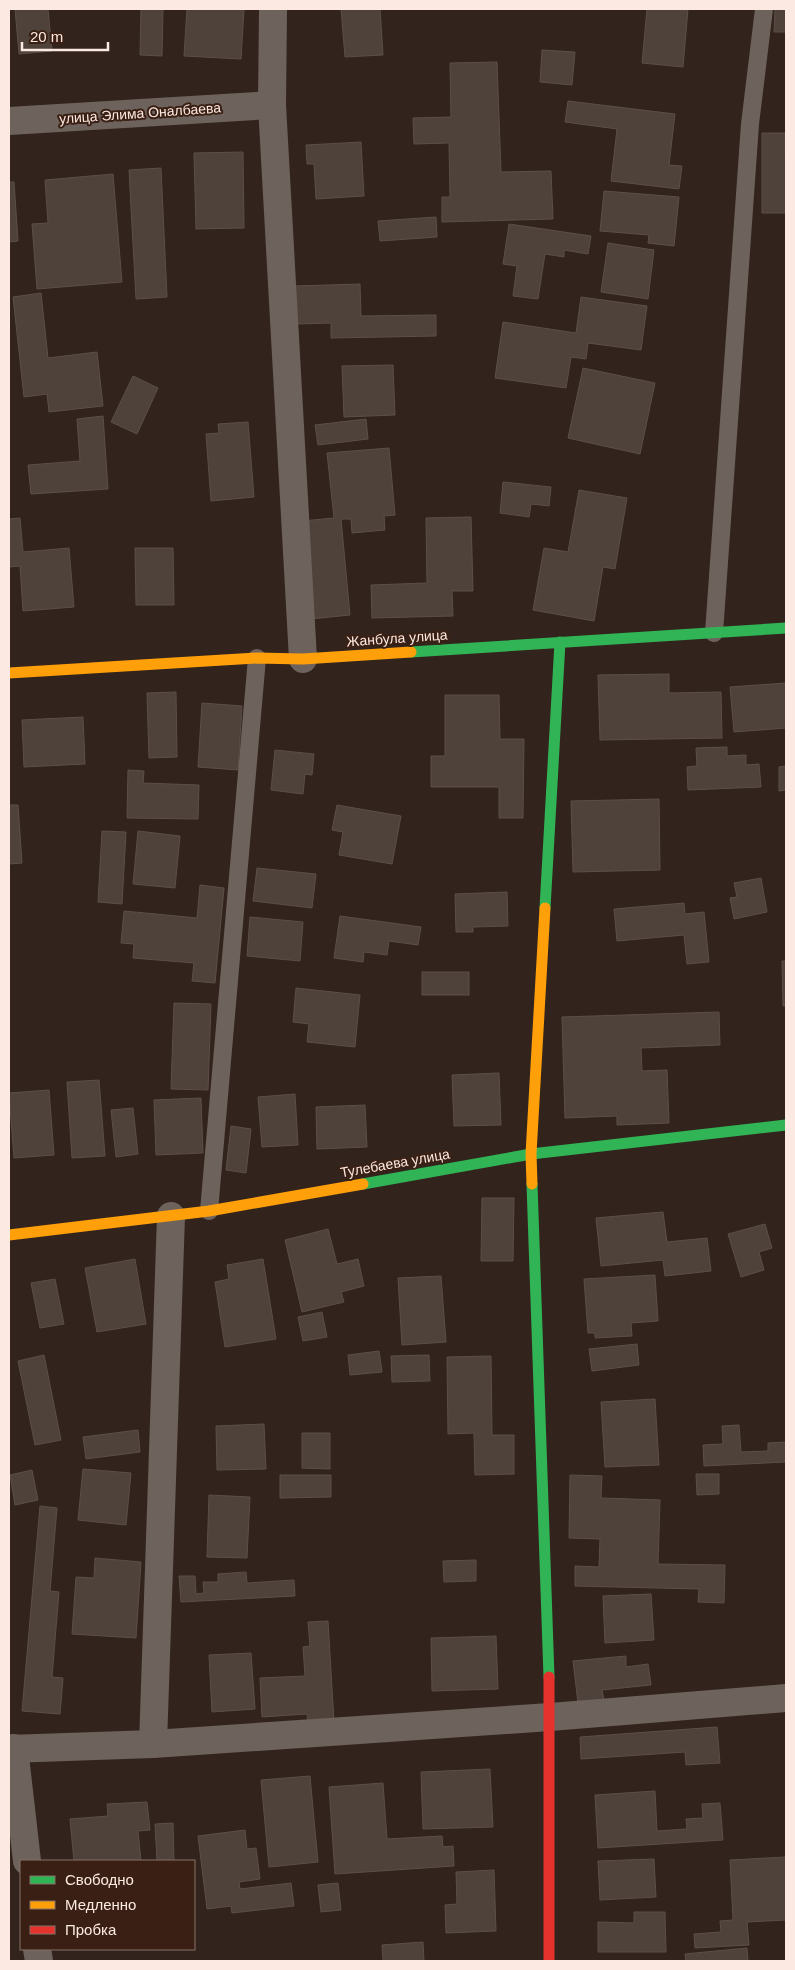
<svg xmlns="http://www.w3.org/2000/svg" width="795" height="1970" viewBox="0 0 795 1970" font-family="Helvetica,sans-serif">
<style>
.building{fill:#4e423b;stroke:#5c4f49}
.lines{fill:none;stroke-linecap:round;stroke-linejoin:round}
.lane{stroke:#6e625d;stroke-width:18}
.street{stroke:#6e625d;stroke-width:28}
.fast{stroke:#30b455;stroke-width:11}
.slow{stroke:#ff9f0a;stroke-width:11}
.jam{stroke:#e5322d;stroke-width:11}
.labels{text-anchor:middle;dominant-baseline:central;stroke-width:4;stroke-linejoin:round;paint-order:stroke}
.street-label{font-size:14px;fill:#fce9e1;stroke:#3a2014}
</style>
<rect width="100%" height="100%" fill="#32241c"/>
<g class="building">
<polygon points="15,9 48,9 52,51 19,54"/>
<polygon points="141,9 163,9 162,56 140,55"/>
<polygon points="187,9 244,9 241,59 184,56"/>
<polygon points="341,9 380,9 383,55 345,57"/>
<polygon points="647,9 688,9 683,67 642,63"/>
<polygon points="775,9 786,9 786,32 774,32"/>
<polygon points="542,50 575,52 572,85 540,82"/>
<polygon points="497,62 501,172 551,171 553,219 442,222 442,197 450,197 449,143 414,144 413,118 451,117 450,63"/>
<polygon points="568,101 675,114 669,165 682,166 679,189 611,181 617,129 565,122"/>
<polygon points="762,133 785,133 786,213 762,213"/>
<polygon points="361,142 364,196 316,199 314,164 307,164 306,145"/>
<polygon points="243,152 244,228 196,229 194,153"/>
<polygon points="161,168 167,297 136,299 129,170"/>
<polygon points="113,174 122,282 37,289 32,224 48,223 45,180"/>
<polygon points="9,182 14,182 18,241 9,242"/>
<polygon points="604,191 679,197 674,246 648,243 649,235 600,231"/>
<polygon points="436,217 437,237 380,241 378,221"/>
<polygon points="509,224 591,236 588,254 564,250 564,257 545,254 538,299 513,296 517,266 503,264"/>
<polygon points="608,243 654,250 648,299 601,292"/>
<polygon points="360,284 361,316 436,315 436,336 331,338 331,323 295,324 294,286"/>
<polygon points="41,293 48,358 97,352 103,406 49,412 47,394 24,397 13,297"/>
<polygon points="581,297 647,306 641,350 588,343 586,359 571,357 566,388 495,378 503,322 576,333"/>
<polygon points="393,365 395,415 344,417 342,366"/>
<polygon points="583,368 655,383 640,454 568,438"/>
<polygon points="133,376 158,388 137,434 111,422"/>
<polygon points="103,416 108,489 31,494 28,465 80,461 77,419"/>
<polygon points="366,419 368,439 318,445 315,425"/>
<polygon points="248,422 254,497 211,501 206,434 219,433 218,424"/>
<polygon points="389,448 395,515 384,516 385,530 352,533 351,519 341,519 350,615 311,619 302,521 334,518 327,453"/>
<polygon points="503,482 551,487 549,506 531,504 529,517 500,513"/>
<polygon points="579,490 627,498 615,569 603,567 594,621 533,610 544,548 568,552"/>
<polygon points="471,517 473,591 452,591 453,616 372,618 371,585 427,583 426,518"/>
<polygon points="20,518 23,552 69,548 74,607 23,611 20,566 9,567 9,519"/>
<polygon points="135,548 173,548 174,605 136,605"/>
<polygon points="669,674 669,693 721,692 722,738 600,740 598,675"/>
<polygon points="786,683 786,728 734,732 730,687"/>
<polygon points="176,692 177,757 149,758 147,693"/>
<polygon points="445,695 499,695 500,739 524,739 523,818 499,818 499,787 431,787 431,756 445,756"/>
<polygon points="202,703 242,706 238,770 198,767"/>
<polygon points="83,717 85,764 24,767 22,720"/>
<polygon points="727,747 727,756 746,755 746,765 759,764 761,787 688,790 687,767 697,766 696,748"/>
<polygon points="275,750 314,754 312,775 305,774 303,794 271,790"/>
<polygon points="786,766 786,790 779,791 779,767"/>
<polygon points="128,770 144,771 143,783 199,785 198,819 127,818"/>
<polygon points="659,799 660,870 573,872 571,801"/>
<polygon points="9,805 18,805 22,863 9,864"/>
<polygon points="337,805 401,816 392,864 339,855 343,832 332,830"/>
<polygon points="102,831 126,832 122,904 98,902"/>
<polygon points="138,831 180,836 175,888 133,884"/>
<polygon points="257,868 316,874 312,908 253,901"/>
<polygon points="761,878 767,912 734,919 730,898 737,897 734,883"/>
<polygon points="200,885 224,888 215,983 192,981 194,963 133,958 134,944 121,943 124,911 197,918"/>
<polygon points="507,892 508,926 473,927 473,932 456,932 455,894"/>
<polygon points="684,903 685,914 704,912 709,962 687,964 684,935 617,941 614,909"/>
<polygon points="340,916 421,927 418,945 389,941 387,955 364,952 363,962 334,958"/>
<polygon points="250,917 303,922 300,961 247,956"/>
<polygon points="782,961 786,961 786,1006 783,1006"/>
<rect x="422" y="972" width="47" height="23"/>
<polygon points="296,988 360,995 355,1047 307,1042 309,1024 293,1022"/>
<polygon points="174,1003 211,1004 208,1090 171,1089"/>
<polygon points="719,1012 720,1045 641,1048 642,1071 667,1070 669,1123 617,1125 617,1116 565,1118 562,1017"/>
<polygon points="499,1073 501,1125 454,1126 452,1075"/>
<polygon points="99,1080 105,1156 72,1158 67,1082"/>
<polygon points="49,1090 54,1155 14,1158 9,1093"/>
<polygon points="295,1094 298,1145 262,1147 258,1097"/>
<polygon points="201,1098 203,1153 156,1155 154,1100"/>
<polygon points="365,1105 367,1147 317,1149 316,1107"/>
<polygon points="133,1108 138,1154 116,1157 111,1110"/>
<polygon points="231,1126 251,1129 246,1173 226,1170"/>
<polygon points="482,1198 514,1198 513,1261 481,1261"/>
<polygon points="663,1212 667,1242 707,1238 711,1271 665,1276 663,1260 601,1266 596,1218"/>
<polygon points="765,1224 772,1248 759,1252 764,1270 741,1277 728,1234"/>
<polygon points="328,1229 337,1264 358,1259 364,1286 341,1292 344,1302 302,1312 285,1240"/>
<polygon points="135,1259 146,1324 97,1332 85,1268"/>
<polygon points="263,1259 276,1339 225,1347 215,1282 229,1279 227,1265"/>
<polygon points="655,1275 658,1321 631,1323 632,1336 595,1338 595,1333 588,1333 584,1279"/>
<polygon points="441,1276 446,1342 402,1345 398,1278"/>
<polygon points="55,1279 64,1324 40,1328 31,1283"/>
<polygon points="322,1312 327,1337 303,1341 298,1317"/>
<polygon points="637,1344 639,1365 592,1371 589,1349"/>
<polygon points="379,1351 382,1372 350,1375 348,1355"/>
<polygon points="44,1355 61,1440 35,1445 18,1361"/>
<polygon points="429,1355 430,1381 392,1382 391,1356"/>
<polygon points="491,1356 492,1435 514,1435 514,1474 475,1475 474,1433 448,1434 447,1357"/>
<polygon points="655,1399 659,1465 605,1467 601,1402"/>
<polygon points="264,1424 266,1469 217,1470 216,1426"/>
<polygon points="739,1425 741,1452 768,1451 768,1443 786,1442 786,1462 704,1466 703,1445 723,1444 722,1426"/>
<polygon points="138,1430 140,1452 86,1459 83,1437"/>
<polygon points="302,1433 330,1433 330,1469 302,1468"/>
<polygon points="83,1469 131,1473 126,1525 78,1520"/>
<polygon points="32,1470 38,1500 15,1505 10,1475"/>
<polygon points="696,1474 719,1474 719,1494 697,1495"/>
<polygon points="280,1475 331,1475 331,1497 280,1498"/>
<polygon points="570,1475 602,1476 601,1498 660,1500 658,1564 725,1565 724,1603 698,1602 699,1589 575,1586 575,1566 599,1567 600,1539 569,1538"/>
<polygon points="209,1495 250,1497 247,1558 207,1557"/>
<polygon points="40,1506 57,1508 50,1591 59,1592 52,1677 63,1678 60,1714 22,1711"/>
<polygon points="95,1558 141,1562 136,1638 72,1634 76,1577 94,1578"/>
<polygon points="476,1560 476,1581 444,1582 443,1561"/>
<polygon points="246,1572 247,1583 294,1580 295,1596 181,1602 179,1576 195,1576 196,1594 204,1593 203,1582 218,1582 218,1574"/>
<polygon points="651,1594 654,1640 605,1643 603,1596"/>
<polygon points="328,1621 334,1722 308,1724 307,1714 262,1717 260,1678 305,1676 303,1647 310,1646 308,1622"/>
<polygon points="496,1636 498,1689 432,1691 431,1638"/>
<polygon points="251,1653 255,1709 212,1712 209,1655"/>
<polygon points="626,1656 626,1667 648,1664 651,1685 602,1690 604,1700 578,1703 573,1661"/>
<polygon points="717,1727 720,1763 686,1765 685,1752 581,1759 580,1737"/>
<polygon points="490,1769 493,1827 423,1829 421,1772"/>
<polygon points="310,1776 318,1862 269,1867 261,1780"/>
<polygon points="383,1783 387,1839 442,1836 443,1847 453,1846 454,1866 335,1874 329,1787"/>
<polygon points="655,1791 657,1831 687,1829 686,1819 703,1818 702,1804 720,1803 723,1840 598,1848 595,1795"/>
<polygon points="147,1802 150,1830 138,1831 141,1861 74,1861 70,1819 108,1816 107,1804"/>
<polygon points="173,1823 174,1861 157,1861 155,1824"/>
<polygon points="245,1830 247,1849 256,1848 260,1879 239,1882 240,1889 291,1883 294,1906 232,1913 231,1906 207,1909 198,1836"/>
<polygon points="786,1857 786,1920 747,1922 749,1945 695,1948 694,1934 721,1932 720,1921 733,1920 730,1860"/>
<polygon points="654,1859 656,1897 600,1900 598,1861"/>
<polygon points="494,1870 496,1931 446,1933 445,1905 457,1904 456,1872"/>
<polygon points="338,1883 341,1910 321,1912 318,1885"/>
<polygon points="634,1912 665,1912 666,1952 598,1952 598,1922 634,1923"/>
<polygon points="423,1942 424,1961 383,1961 382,1945"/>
<polygon points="747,1948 748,1961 686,1961 685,1954"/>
</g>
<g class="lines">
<g class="lane">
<polyline points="714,633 750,124 764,9"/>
<polyline points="209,1211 257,658"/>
</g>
<g class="street">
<polyline points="273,9 272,105 303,659"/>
<polyline points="9,121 272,105"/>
<polyline points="153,1744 171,1216"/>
<polyline points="14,1748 27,1861"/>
<polyline points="9,1749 153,1744 550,1717 786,1698"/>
<polyline points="37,1949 39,1961"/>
</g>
<g class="fast">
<polyline points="411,652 786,628"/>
<polyline points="545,908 560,642"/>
<polyline points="363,1184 531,1154 786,1125"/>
<polyline points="532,1184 549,1677"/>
</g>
<g class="slow">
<polyline points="9,673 257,658 303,659 411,652"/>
<polyline points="532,1184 531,1154 545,908"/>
<polyline points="9,1235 209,1211 363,1184"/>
</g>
<polyline class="jam" points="549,1677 549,1961"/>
</g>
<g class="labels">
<g class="street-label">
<text transform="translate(140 113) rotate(-4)">улица Элима Оналбаева</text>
<text transform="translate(397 638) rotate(-4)">Жанбула улица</text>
<text transform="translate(395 1163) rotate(-10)">Тулебаева улица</text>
</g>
</g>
<rect width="795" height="1970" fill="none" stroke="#fce9e1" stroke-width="20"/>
<rect x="20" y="1860" width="175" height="90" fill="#3a2014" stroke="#887066"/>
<rect x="30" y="1876" width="25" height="8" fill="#30b455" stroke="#887066"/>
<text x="65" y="1885" font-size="15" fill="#fce9e1">Свободно</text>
<rect x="30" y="1901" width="25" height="8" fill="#ff9f0a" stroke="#887066"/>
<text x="65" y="1910" font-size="15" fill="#fce9e1">Медленно</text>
<rect x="30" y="1926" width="25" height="8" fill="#e5322d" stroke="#887066"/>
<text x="65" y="1935" font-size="15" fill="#fce9e1">Пробка</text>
<path d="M22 42v8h86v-8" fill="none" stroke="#fce9e1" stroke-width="2.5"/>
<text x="30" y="42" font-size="15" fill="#fce9e1" stroke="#3a2014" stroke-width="4" paint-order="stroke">20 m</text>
</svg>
